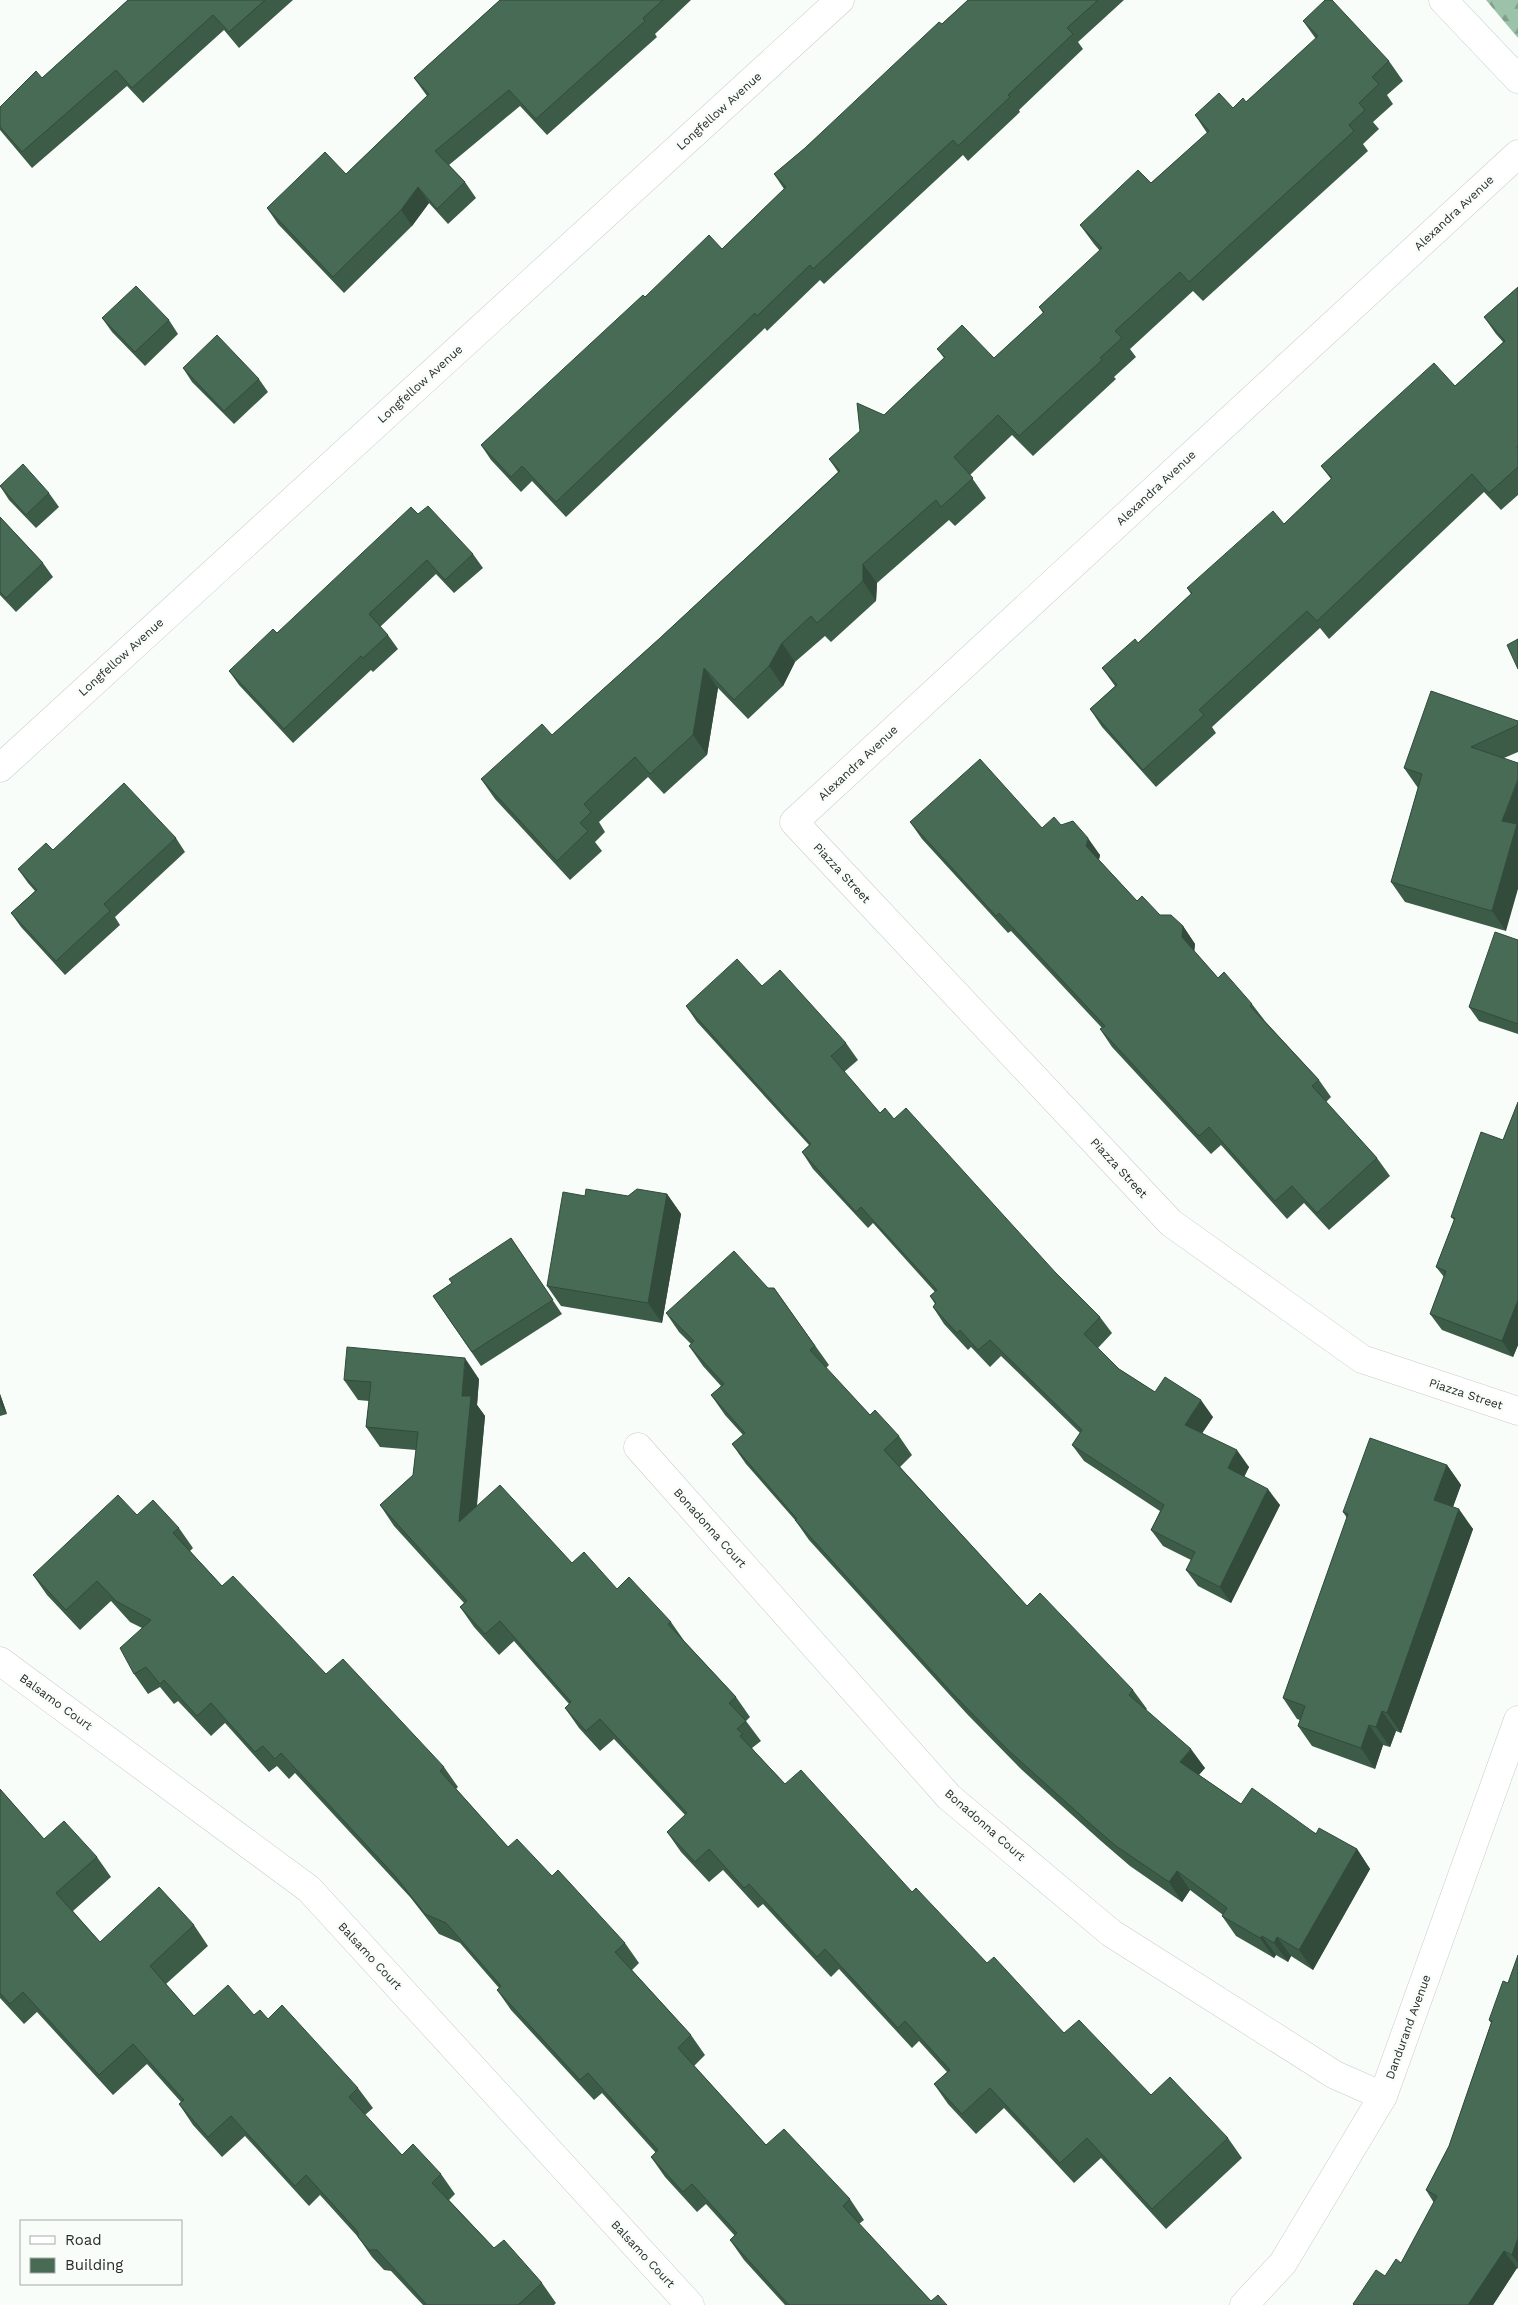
<svg xmlns="http://www.w3.org/2000/svg" width="1518" height="2305" viewBox="0 0 1518 2305" font-family="'Work Sans',sans-serif">
<style>
.forest{fill:url(#forest-firs)}
.lines{fill:none;stroke-linecap:round;stroke-linejoin:round}
.minor-casing{stroke:#c8cdc9;stroke-width:29}
.minor{stroke:#fff;stroke-width:28}
.wall{fill:#3d5c48}
.shaded-wall{fill:#324b3b}
.building{fill:#476b54;stroke:#324b3b}
.labels{text-anchor:middle;dominant-baseline:central;stroke-width:5;stroke-linejoin:round;paint-order:stroke}
.street-label{font-size:12px;fill:#2a2c2a;stroke:#f8fdfa}
</style>
<defs>
<pattern id="forest-firs" width="22" height="20" patternUnits="userSpaceOnUse" patternTransform="scale(1.25)"><rect width="22" height="20" fill="#9cc3a9"/><path d="M5 1l3.5 6h-7zM16 11l3.5 6h-7z" fill="#7f9f8a"/></pattern>
</defs>
<rect width="100%" height="100%" fill="#f8fdfa"/>
<polygon class="forest" points="1486,0 1518,0 1518,38"/>
<g class="lines">
<defs>
<g id="minor">
<polyline points="1443,0 1518,79"/>
<polyline points="1518,154 794,822 1171,1223 1362,1359 1518,1411"/>
<polyline points="0,768 840,0"/>
<polyline points="638,1447 949,1797 1111,1933 1335,2075 1383,2096"/>
<polyline points="0,1661 309,1889 690,2305"/>
<polyline points="1244,2305 1283,2263 1383,2096 1518,1720"/>
</g>
</defs>
<use href="#minor" class="minor-casing"/>
<use href="#minor" class="minor"/>
</g>
<g class="wall">
<polygon points="128,0 293,0 239,48 224,30 143,103 127,86 32,168 0,130 0,107 42,78"/>
<polygon points="500,0 691,0 655,34 657,37 547,135 520,106 449,165 465,182 476,198 448,224 429,203 412,226 344,293 278,224 267,208 346,174 427,96 414,78"/>
<polygon points="968,0 1124,0 1078,42 1083,49 1019,110 1020,112 968,161 963,155 824,284 820,280 767,331 765,328 566,517 532,481 521,492 491,460 481,445 645,297 722,249 784,189 774,174 805,148"/>
<polygon points="1303,21 1389,61 1403,81 1387,95 1393,104 1373,122 1379,129 1363,144 1368,151 1203,301 1193,291 1130,349 1136,357 1114,377 1116,379 1033,456 1012,435 970,475 986,498 955,526 949,520 877,583 876,601 831,642 825,636 795,662 783,686 748,719 718,688 707,755 664,794 648,777 599,822 605,832 595,842 602,851 570,880 495,799 481,779 552,735 660,638 838,472 829,459 884,415 944,358 937,349 994,358 1043,313 1039,307 1100,251 1094,244 1080,225 1151,183 1207,133 1195,115 1233,108 1246,102 1316,39"/>
<polygon points="1518,287 1518,495 1501,510 1484,492 1329,639 1320,628 1212,727 1216,733 1156,787 1102,727 1090,709 1115,686 1102,668 1138,643 1191,594 1187,588 1284,524 1331,479 1321,466 1455,386 1503,342 1496,334 1484,317"/>
<polygon points="102,318 169,320 178,334 145,366 112,332"/>
<polygon points="183,368 259,379 268,392 234,424 192,382"/>
<polygon points="0,486 49,493 59,507 36,528 9,500"/>
<polygon points="418,514 473,554 483,568 454,593 436,574 380,627 388,635 398,649 373,672 371,670 293,743 239,685 229,671 277,633"/>
<polygon points="0,517 43,563 53,577 16,612 0,595"/>
<polygon points="1518,721 1518,752 1504,758 1506,931 1405,902 1391,882 1418,788 1404,768"/>
<polygon points="910,822 1042,828 1061,825 1100,855 1099,860 1137,901 1160,915 1183,926 1195,944 1194,951 1218,978 1252,1004 1265,1021 1319,1080 1331,1097 1326,1102 1377,1158 1390,1176 1329,1230 1304,1203 1287,1219 1221,1145 1211,1154 1112,1047 1100,1029 1102,1028 1011,931 1008,933 922,839"/>
<polygon points="176,838 185,852 115,917 120,925 65,975 21,927 11,913 35,891 28,883 18,869 53,850"/>
<polygon points="1518,940 1518,1034 1479,1021 1469,1007"/>
<polygon points="762,986 846,1043 858,1060 844,1072 880,1113 894,1119 1100,1317 1112,1333 1098,1348 1119,1369 1155,1392 1213,1417 1202,1433 1249,1467 1244,1477 1280,1505 1231,1603 1198,1586 1186,1570 1191,1560 1163,1546 1151,1530 1160,1511 1084,1461 1072,1445 1080,1433 1001,1356 990,1367 971,1347 968,1350 944,1324 933,1307 935,1304 930,1296 935,1292 873,1223 868,1228 813,1169 802,1152 809,1145 697,1022 686,1006"/>
<polygon points="1518,1102 1518,1345 1513,1357 1442,1330 1430,1314 1444,1277 1436,1267 1454,1220 1451,1217 1503,1140"/>
<polygon points="667,1194 681,1214 662,1323 561,1306 547,1286 585,1196 628,1196"/>
<polygon points="511,1238 562,1314 481,1366 433,1296 452,1283"/>
<polygon points="768,1288 774,1288 829,1365 826,1368 870,1415 899,1436 912,1455 900,1467 1027,1606 1133,1690 1147,1709 1146,1710 1205,1768 1199,1775 1241,1804 1357,1849 1370,1869 1313,1970 1291,1956 1288,1962 1276,1955 1274,1958 1236,1936 1222,1916 1223,1915 1190,1890 1182,1902 1130,1866 1101,1841 1022,1770 967,1714 809,1540 795,1520 746,1464 732,1444 743,1435 725,1415 711,1395 721,1386 703,1366 689,1346 691,1344 679,1332 666,1313"/>
<polygon points="479,1379 477,1405 485,1416 477,1506 572,1563 617,1589 671,1622 685,1642 736,1697 750,1717 746,1721 761,1741 752,1748 756,1753 785,1784 912,1892 987,1963 1064,2033 1151,2095 1228,2138 1242,2158 1166,2229 1101,2158 1074,2183 1004,2108 976,2134 948,2104 934,2084 947,2072 919,2041 912,2048 839,1969 831,1977 763,1904 758,1908 723,1870 709,1882 681,1852 667,1832 685,1815 614,1739 600,1751 579,1728 565,1708 569,1704 514,1641 499,1655 474,1627 460,1607 464,1603 394,1526 380,1505 413,1475 416,1450 380,1447 366,1427 369,1401 358,1400 344,1380"/>
<polygon points="0,1394 7,1414 0,1416"/>
<polygon points="1447,1465 1461,1485 1453,1507 1473,1529 1401,1733 1396,1731 1390,1747 1383,1745 1375,1769 1312,1746 1298,1726 1300,1720 1297,1719 1283,1698 1347,1518 1343,1512"/>
<polygon points="137,1515 179,1528 193,1548 190,1551 222,1586 326,1674 444,1767 458,1787 456,1789 508,1847 552,1876 625,1943 639,1963 632,1970 691,2035 705,2055 694,2066 766,2145 850,2199 864,2220 859,2224 931,2301 947,2305 785,2305 744,2260 730,2240 735,2236 706,2204 697,2212 665,2177 651,2157 656,2153 602,2093 594,2100 511,2010 497,1990 499,1988 460,1943 439,1934 410,1897 295,1773 289,1779 277,1766 269,1772 225,1723 211,1736 178,1701 174,1704 160,1687 148,1694 134,1674 142,1628 130,1622 111,1601 80,1630 47,1595 33,1575"/>
<polygon points="0,1789 44,1839 97,1857 111,1877 73,1911 100,1942 194,1925 208,1946 166,1984 194,2016 254,2015 268,2019 358,2088 373,2108 365,2115 402,2155 441,2174 455,2194 449,2200 494,2248 542,2283 556,2303 554,2305 423,2305 391,2271 384,2270 372,2257 358,2237 320,2195 309,2206 245,2136 222,2157 193,2125 179,2104 181,2102 147,2064 113,2095 37,2012 24,2024 0,1998"/>
<polygon points="1518,1955 1518,2269 1517,2268 1493,2305 1354,2305 1353,2304 1385,2276 1401,2263 1434,2203 1426,2190 1449,2146 1491,2023 1489,2020 1508,1983"/>
</g>
<g class="shaded-wall">
<polygon points="418,187 429,203 412,226 401,210"/>
<polygon points="863,564 877,583 876,601 863,581"/>
<polygon points="782,643 795,662 783,686 769,666"/>
<polygon points="704,668 718,688 707,755 693,735"/>
<polygon points="1518,779 1518,889 1506,931 1492,911 1502,821"/>
<polygon points="1088,838 1100,855 1098,863 1086,846"/>
<polygon points="1183,926 1195,944 1194,954 1182,937"/>
<polygon points="667,1194 681,1214 662,1323 648,1303"/>
<polygon points="1518,1300 1518,1345 1513,1357 1502,1341"/>
<polygon points="465,1358 479,1379 477,1405 485,1416 473,1542 459,1522 462,1396"/>
<polygon points="0,1394 7,1414 2,1407 0,1402"/>
<polygon points="1201,1400 1213,1417 1197,1441 1185,1425"/>
<polygon points="1237,1450 1249,1467 1240,1485 1228,1468"/>
<polygon points="1447,1465 1461,1485 1448,1520 1434,1500"/>
<polygon points="1268,1489 1280,1505 1231,1603 1220,1587"/>
<polygon points="1459,1509 1473,1529 1401,1733 1387,1713"/>
<polygon points="1382,1711 1396,1731 1390,1747 1376,1727"/>
<polygon points="1369,1725 1383,1745 1375,1769 1361,1748"/>
<polygon points="1191,1749 1205,1768 1193,1781 1180,1762"/>
<polygon points="1357,1849 1370,1869 1313,1970 1299,1950"/>
<polygon points="1177,1871 1190,1890 1182,1902 1169,1882"/>
<polygon points="1262,1936 1276,1955 1274,1958 1260,1938"/>
<polygon points="1277,1937 1291,1956 1288,1962 1274,1943"/>
<polygon points="1518,2238 1518,2263 1512,2255"/>
<polygon points="1504,2251 1517,2268 1493,2305 1468,2305"/>
</g>
<g class="building">
<polygon points="128,0 265,0 229,32 213,15 132,88 116,70 22,152 0,127 0,107 36,71 42,78"/>
<polygon points="500,0 663,0 643,18 645,21 536,119 509,90 435,151 465,182 437,209 418,187 401,210 333,277 267,208 325,152 346,174 429,94 414,78"/>
<polygon points="968,0 1098,0 1067,28 1073,34 1008,95 1010,97 958,146 953,140 813,269 810,265 757,316 755,313 556,502 522,466 511,477 481,445 643,295 645,297 709,235 722,249 786,187 774,174 805,148 939,22 942,24"/>
<polygon points="1325,0 1332,0 1389,61 1372,77 1379,84 1359,103 1365,110 1349,125 1354,131 1189,282 1180,272 1115,331 1122,338 1100,358 1102,360 1019,436 998,415 954,457 973,478 941,507 936,500 863,564 863,581 817,623 811,616 782,643 769,666 734,700 704,668 693,735 650,774 635,757 584,804 591,812 580,823 588,831 557,861 481,779 542,724 552,735 660,638 840,471 829,459 860,431 857,403 884,415 945,357 937,349 962,325 994,358 1044,312 1039,307 1102,248 1080,225 1138,170 1151,183 1209,131 1195,115 1219,93 1233,108 1243,98 1246,102 1318,36 1303,21"/>
<polygon points="136,286 169,320 135,352 102,318"/>
<polygon points="1518,287 1518,446 1517,447 1518,449 1518,467 1489,493 1472,474 1317,621 1307,611 1199,710 1204,715 1143,770 1090,709 1117,685 1102,668 1135,639 1138,643 1192,593 1187,588 1273,511 1284,524 1332,478 1321,466 1434,363 1455,386 1505,341 1484,317"/>
<polygon points="217,335 259,379 224,411 183,368"/>
<polygon points="23,464 49,493 26,515 0,486"/>
<polygon points="428,506 473,554 445,580 427,560 369,614 388,635 363,658 361,656 284,729 229,671 273,629 277,633 411,507 418,514"/>
<polygon points="0,517 43,563 6,598 0,592"/>
<polygon points="1518,639 1518,669 1507,645"/>
<polygon points="1431,691 1518,721 1518,725 1471,747 1518,763 1518,779 1502,821 1517,824 1492,911 1391,882 1422,774 1404,768"/>
<polygon points="980,759 1042,828 1054,817 1061,825 1073,821 1088,838 1086,846 1137,901 1142,896 1160,915 1171,915 1183,926 1182,937 1218,978 1224,972 1252,1004 1250,1006 1319,1080 1312,1086 1377,1158 1317,1213 1292,1186 1275,1201 1209,1127 1199,1136 1100,1029 1105,1026 999,913 996,916 910,822"/>
<polygon points="124,783 176,838 104,904 110,911 56,961 11,913 37,890 18,869 46,843 53,850"/>
<polygon points="1495,932 1518,940 1518,1024 1469,1007"/>
<polygon points="737,959 762,986 780,970 846,1043 831,1056 880,1113 885,1108 894,1119 906,1108 1055,1272 1100,1317 1084,1334 1119,1369 1155,1392 1165,1377 1201,1400 1185,1425 1237,1450 1228,1468 1268,1489 1220,1587 1186,1570 1195,1552 1151,1530 1164,1505 1072,1445 1082,1430 990,1340 978,1350 960,1330 957,1333 933,1307 936,1303 930,1296 937,1290 861,1207 856,1212 802,1152 811,1144 686,1006"/>
<polygon points="1518,1102 1518,1300 1502,1341 1430,1314 1446,1271 1436,1267 1455,1218 1451,1217 1481,1132 1503,1140"/>
<polygon points="586,1189 628,1196 637,1189 667,1194 648,1303 547,1286 563,1192 585,1196"/>
<polygon points="511,1238 553,1300 472,1352 433,1296 452,1283 449,1279"/>
<polygon points="734,1251 768,1288 774,1288 815,1346 810,1350 870,1415 875,1410 899,1436 884,1450 1027,1606 1040,1593 1133,1690 1129,1695 1191,1749 1180,1762 1241,1804 1252,1788 1316,1834 1319,1828 1357,1849 1299,1950 1277,1937 1274,1943 1262,1936 1260,1938 1222,1916 1227,1908 1177,1871 1169,1882 1116,1846 1087,1821 1008,1750 953,1694 795,1520 797,1519 732,1444 745,1433 711,1395 724,1384 689,1346 694,1341 666,1313"/>
<polygon points="347,1347 465,1358 462,1396 471,1396 459,1522 500,1485 572,1563 584,1552 617,1589 629,1577 671,1622 668,1624 736,1697 729,1703 746,1721 737,1729 743,1734 740,1736 785,1784 801,1770 912,1892 916,1888 987,1963 994,1957 1064,2033 1079,2020 1151,2095 1170,2077 1228,2138 1152,2209 1087,2138 1060,2163 990,2088 962,2114 934,2084 950,2070 905,2021 898,2028 825,1949 817,1957 749,1884 744,1888 709,1849 695,1862 667,1832 687,1813 600,1719 586,1731 565,1708 571,1702 500,1621 485,1634 460,1607 467,1601 380,1505 413,1475 418,1432 366,1427 371,1382 344,1380"/>
<polygon points="1370,1438 1447,1465 1434,1500 1459,1509 1387,1713 1382,1711 1376,1727 1369,1725 1361,1748 1298,1726 1305,1706 1283,1698 1348,1514 1343,1512"/>
<polygon points="118,1495 137,1515 153,1500 179,1528 173,1533 222,1586 233,1576 326,1674 343,1659 444,1767 440,1771 508,1847 517,1839 552,1876 558,1870 625,1943 615,1952 691,2035 678,2048 766,2145 784,2129 850,2199 843,2206 931,2301 938,2295 947,2305 789,2305 730,2240 737,2233 692,2184 683,2192 651,2157 658,2150 588,2073 580,2080 497,1990 501,1986 446,1923 425,1914 396,1877 281,1753 275,1759 263,1746 255,1752 211,1703 197,1716 164,1680 160,1684 146,1667 134,1674 120,1648 151,1620 116,1601 97,1581 66,1610 33,1575"/>
<polygon points="0,1789 44,1839 64,1821 97,1857 56,1893 100,1942 159,1887 194,1925 150,1966 194,2016 228,1985 254,2015 260,2010 268,2019 282,2005 358,2088 349,2097 402,2155 413,2144 441,2174 432,2183 494,2248 504,2240 542,2283 518,2305 427,2305 377,2250 369,2250 358,2237 358,2232 306,2175 295,2186 231,2116 208,2137 179,2104 184,2100 133,2044 99,2075 23,1992 10,2004 0,1993"/>
<polygon points="1518,1955 1518,2238 1512,2255 1504,2251 1468,2305 1354,2305 1353,2304 1376,2270 1385,2276 1396,2259 1401,2263 1437,2196 1426,2190 1449,2146 1492,2021 1489,2020 1503,1981 1508,1983"/>
</g>
<g class="labels">
<g class="street-label">
<text transform="translate(719 111) rotate(-42)">Longfellow Avenue</text>
<text transform="translate(1454 213) rotate(-43)">Alexandra Avenue</text>
<text transform="translate(420 384) rotate(-42)">Longfellow Avenue</text>
<text transform="translate(1156 488) rotate(-43)">Alexandra Avenue</text>
<text transform="translate(121 657) rotate(-42)">Longfellow Avenue</text>
<text transform="translate(858 763) rotate(-43)">Alexandra Avenue</text>
<text transform="translate(842 873) rotate(47)">Piazza Street</text>
<text transform="translate(1119 1168) rotate(47)">Piazza Street</text>
<text transform="translate(1466 1394) rotate(18)">Piazza Street</text>
<text transform="translate(710 1528) rotate(48)">Bonadonna Court</text>
<text transform="translate(56 1702) rotate(36)">Balsamo Court</text>
<text transform="translate(985 1825) rotate(41)">Bonadonna Court</text>
<text transform="translate(370 1956) rotate(47)">Balsamo Court</text>
<text transform="translate(1408 2027) rotate(-70)">Dandurand Avenue</text>
<text transform="translate(643 2254) rotate(47)">Balsamo Court</text>
</g>
</g>
<rect x="20" y="2220" width="162" height="65" fill="#f8fdfa" stroke="#a6a9a7"/>
<rect x="30" y="2236" width="25" height="8" fill="#ffffff" stroke="#a6a9a7"/>
<text x="65" y="2245" font-size="15" fill="#2a2c2a">Road</text>
<rect x="30" y="2258" width="25" height="15" fill="#476b54" stroke="#a6a9a7"/>
<text x="65" y="2270" font-size="15" fill="#2a2c2a">Building</text>
</svg>
